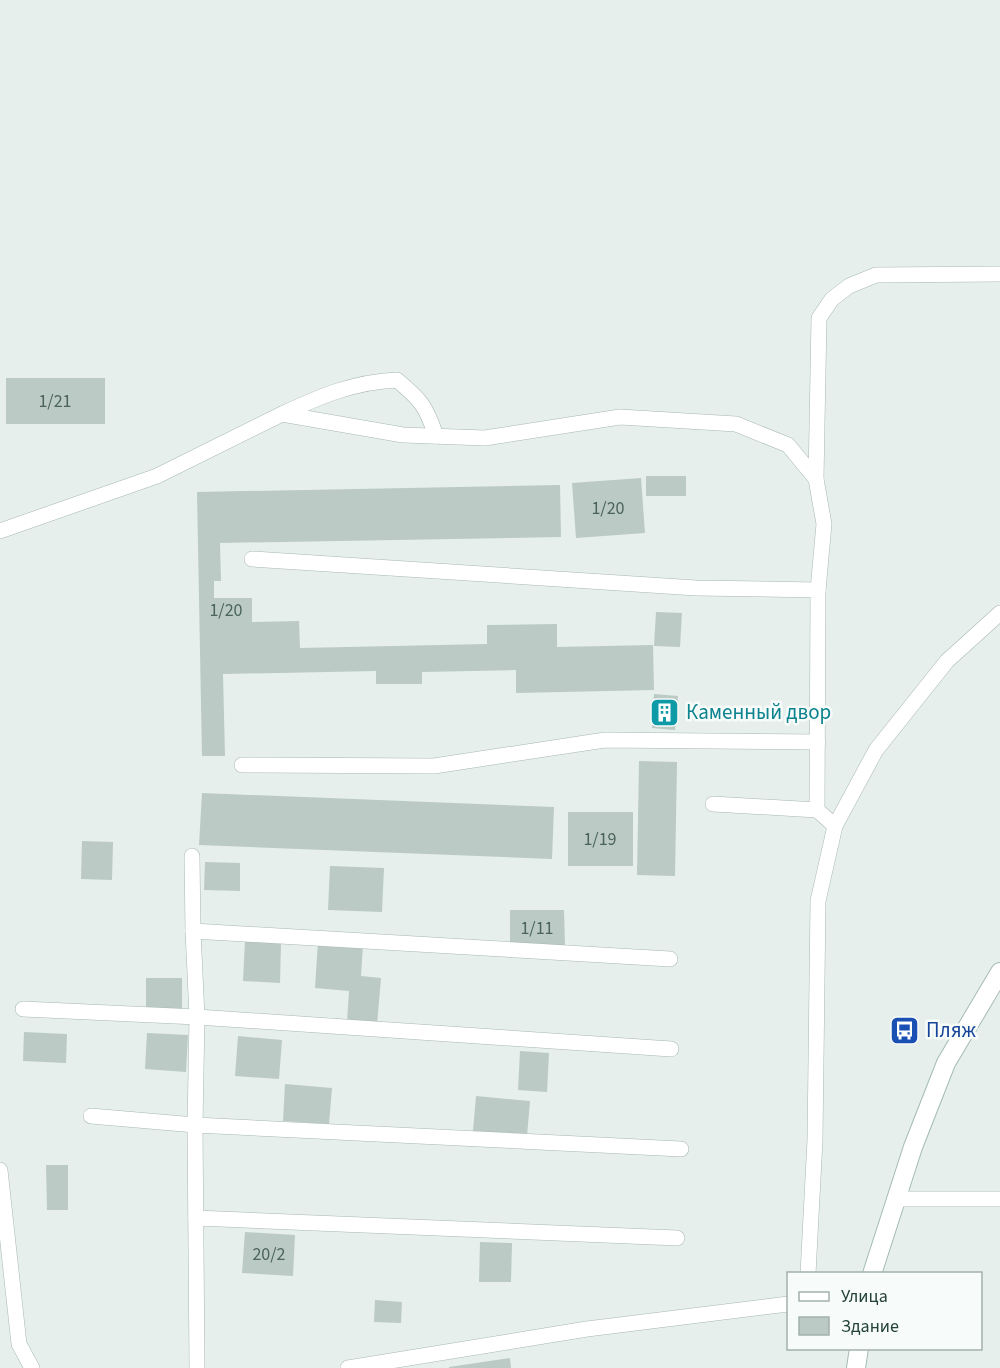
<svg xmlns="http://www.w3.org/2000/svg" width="1000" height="1368" viewBox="0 0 1000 1368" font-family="'Source Sans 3',sans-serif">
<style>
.building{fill:#bbcac4}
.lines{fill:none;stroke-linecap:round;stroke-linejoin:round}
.lane-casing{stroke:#a8b8b2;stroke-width:16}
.secondary-casing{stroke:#a4bbb3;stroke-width:20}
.lane{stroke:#fff;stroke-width:15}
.secondary{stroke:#fff;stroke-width:18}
.labels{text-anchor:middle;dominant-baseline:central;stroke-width:5;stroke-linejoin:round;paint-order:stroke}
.number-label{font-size:18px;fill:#4a645c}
.culture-label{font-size:21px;fill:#0d838f;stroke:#f7fbf9;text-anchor:start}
.transit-label{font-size:21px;fill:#164399;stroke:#f7fbf9;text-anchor:start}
</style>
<rect width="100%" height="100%" fill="#e6efeb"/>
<g class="building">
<rect x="6" y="378" width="99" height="46"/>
<rect x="646" y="476" width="40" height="20"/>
<polygon points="641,478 645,533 576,538 572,483"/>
<polygon points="560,485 561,537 220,543 221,581 214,581 214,598 252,598 252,622 299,621 300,648 487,644 487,625 557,624 557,647 653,645 654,690 516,693 516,670 422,672 422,684 376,684 376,671 223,674 225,756 202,756 197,492"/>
<polygon points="656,612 682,613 680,647 654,646"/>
<polygon points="654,694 678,696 675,730 652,728"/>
<polygon points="639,761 677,762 675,876 637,875"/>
<polygon points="202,793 554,807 552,859 199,845"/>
<rect x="568" y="812" width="65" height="54"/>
<polygon points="82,841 113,842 112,880 81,879"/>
<polygon points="205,862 240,863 240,891 204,890"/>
<polygon points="330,866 384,868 382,912 328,910"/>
<polygon points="510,910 564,910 565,947 510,947"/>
<polygon points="245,941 281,943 280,983 243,981"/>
<polygon points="318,941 363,944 361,976 381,978 377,1025 347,1022 349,991 315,988"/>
<rect x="146" y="978" width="36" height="34"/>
<polygon points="24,1032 67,1034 66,1063 23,1061"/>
<polygon points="147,1033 188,1035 186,1072 145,1069"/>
<polygon points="238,1036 282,1040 279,1079 235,1076"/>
<polygon points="520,1051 549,1053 547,1092 518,1090"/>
<polygon points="285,1084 332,1088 329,1124 283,1121"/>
<polygon points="476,1096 530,1101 527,1136 473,1131"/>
<polygon points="46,1165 68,1165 68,1210 47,1210"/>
<polygon points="245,1232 295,1235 293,1276 242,1273"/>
<polygon points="480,1242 512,1243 511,1282 479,1282"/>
<polygon points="375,1300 402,1302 401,1323 374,1322"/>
<polygon points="510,1358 511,1368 449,1368 449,1367"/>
</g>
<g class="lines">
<defs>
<g id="lane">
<path d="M282,414c39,-18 71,-32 115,-34 24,20 29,26 39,56"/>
<polyline points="816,479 819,318 832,299 849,286 876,275 1000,274"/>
<polyline points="0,531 157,476 282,414 403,435 485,438 620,417 736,424 788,445 816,479 824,524 818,590"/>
<polyline points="252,559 696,588 818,590 817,810 835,826"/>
<polyline points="242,765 434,766 605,740 818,742"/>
<polyline points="713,804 817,810"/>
<polyline points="192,856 193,931 197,1017 195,1125 197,1368"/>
<polyline points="193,931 670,959"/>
<polyline points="23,1009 197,1017 671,1049"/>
<polyline points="91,1116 195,1125 681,1149"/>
<polyline points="0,1170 19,1344 32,1368"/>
<polyline points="896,1199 1000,1199"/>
<polyline points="196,1218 677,1238"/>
<polyline points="808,1274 815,1140 818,901 835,826 876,750 947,661 1000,613"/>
<polyline points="348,1368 587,1329 788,1304"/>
</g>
<g id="secondary">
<polyline points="872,1274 913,1147 946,1063 1000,972"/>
<polyline points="856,1368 859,1348"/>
</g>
</defs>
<use href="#lane" class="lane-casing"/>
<use href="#secondary" class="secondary-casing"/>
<use href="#lane" class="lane"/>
<use href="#secondary" class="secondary"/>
</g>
<defs>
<symbol id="building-square" viewBox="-11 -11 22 22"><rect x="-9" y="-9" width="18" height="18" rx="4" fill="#0f9aa8" stroke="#f7fbf9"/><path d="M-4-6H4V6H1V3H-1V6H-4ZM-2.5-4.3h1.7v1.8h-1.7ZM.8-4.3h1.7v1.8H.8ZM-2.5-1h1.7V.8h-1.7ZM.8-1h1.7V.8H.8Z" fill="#fff"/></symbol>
<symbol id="bus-square" viewBox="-11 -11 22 22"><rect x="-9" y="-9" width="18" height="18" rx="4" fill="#1a4fb4" stroke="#f7fbf9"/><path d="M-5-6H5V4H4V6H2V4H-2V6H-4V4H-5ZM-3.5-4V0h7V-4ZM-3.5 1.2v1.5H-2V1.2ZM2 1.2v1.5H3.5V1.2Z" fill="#fff"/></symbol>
</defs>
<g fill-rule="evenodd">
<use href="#building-square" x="648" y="696" width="33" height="33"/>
<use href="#bus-square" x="888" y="1014" width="33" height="33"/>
</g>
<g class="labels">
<g class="number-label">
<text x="55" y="401">1/21</text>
<text x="608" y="508">1/20</text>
<text x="226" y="610">1/20</text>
<text x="600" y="839">1/19</text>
<text x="537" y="928">1/11</text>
<text x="269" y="1254">20/2</text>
</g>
<g class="culture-label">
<text x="686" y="712">Каменный двор</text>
</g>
<g class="transit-label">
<text x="926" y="1030">Пляж</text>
</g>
</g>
<rect x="787" y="1272" width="195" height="78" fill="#f7fbf9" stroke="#a3b1ad" stroke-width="1.5"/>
<rect x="799" y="1292" width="30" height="9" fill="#ffffff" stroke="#a3b1ad" stroke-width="1.5"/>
<text x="841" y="1302" font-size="18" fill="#24423a">Улица</text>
<rect x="799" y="1317" width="30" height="18" fill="#bbcac4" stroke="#a3b1ad" stroke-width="1.5"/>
<text x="841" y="1332" font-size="18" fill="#24423a">Здание</text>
</svg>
